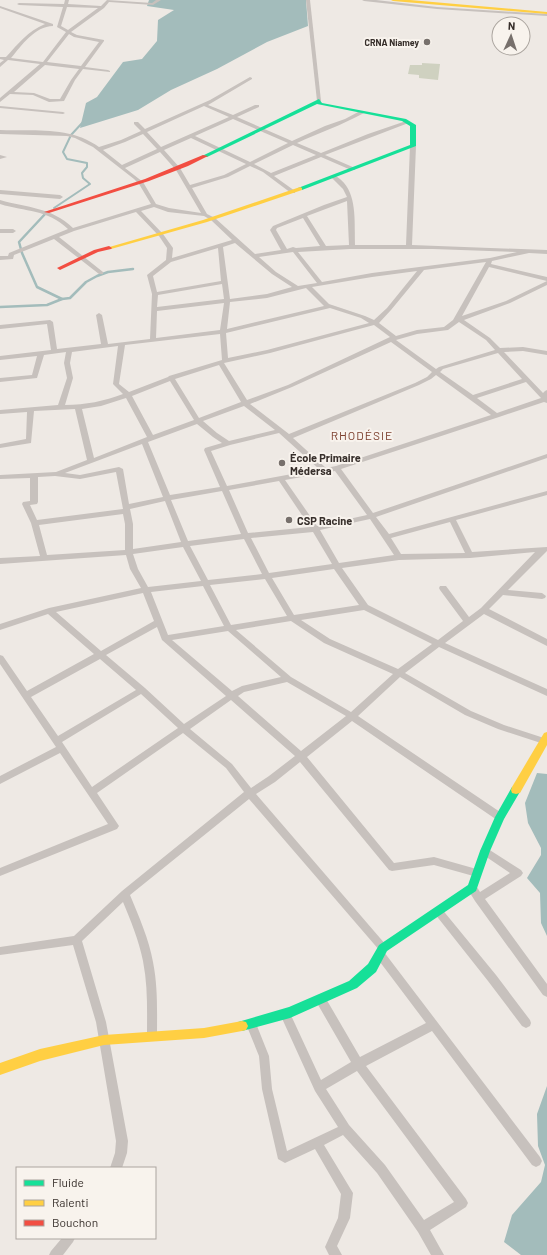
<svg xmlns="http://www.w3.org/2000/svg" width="547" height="1255" viewBox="0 0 547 1255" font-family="Barlow,sans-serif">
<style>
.green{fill:#cfd1c0}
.water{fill:#a3bcbb}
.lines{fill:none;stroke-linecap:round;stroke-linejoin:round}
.stream-far1{stroke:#a3bcbb;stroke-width:2}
.stream{stroke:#a3bcbb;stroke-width:2.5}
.street{fill:#c7c1bd;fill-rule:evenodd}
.fast{fill:#16e098;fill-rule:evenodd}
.slow{fill:#ffcf43;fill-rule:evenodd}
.jam{fill:#f24e42;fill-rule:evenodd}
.poi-dot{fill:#77706c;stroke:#f8f3ed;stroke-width:1.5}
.labels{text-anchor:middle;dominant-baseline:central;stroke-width:4;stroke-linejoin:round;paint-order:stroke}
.far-poi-label{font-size:9px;font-weight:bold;fill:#372f2b;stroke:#f8f3ed;text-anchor:end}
.poi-label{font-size:11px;font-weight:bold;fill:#372f2b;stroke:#f8f3ed;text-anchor:start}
.neighbourhood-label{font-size:12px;letter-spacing:1px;fill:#7d402e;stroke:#f8f3ed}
</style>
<rect width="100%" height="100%" fill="#eee9e4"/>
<polygon class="green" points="422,63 440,64 438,80 419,78 419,75 408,74 410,65 422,65"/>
<g class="water">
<polygon points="149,0 306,0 308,26 267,42 217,69 171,90 138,110 80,128 86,103 97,97 123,62 142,59 157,41 158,20 174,10 147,6"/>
<polygon points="537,773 547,774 547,936 541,923 540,893 527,878 541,855 541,848 528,823 525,803"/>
<polygon points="547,1086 547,1255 521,1255 504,1242 512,1215 541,1182 545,1165 538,1146 537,1114"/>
</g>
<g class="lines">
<polyline class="stream-far1" points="54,208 90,184 83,178 82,173 87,167 87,163 67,159 63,152 71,135 83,122"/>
<g class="stream">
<polyline points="46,213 19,242 22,253 37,287 62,299"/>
<polyline points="0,307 47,305 62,299 70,298 86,282 97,276 108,272 133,269"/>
</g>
<g class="street">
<path d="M65,0h4l-1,4 33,2 6,-6 45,3 4,-3h5l-8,5 -44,-3 -5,6 -33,24 6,3 27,5v1l-19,26 23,3 2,1v1l-27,-3 -8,11 -11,21 -15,1 -16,-7 -23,-1 -10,8v-4l40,-34 -32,-4 -8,7v-4l4,-3 -4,-1v-2h6c12,-13 22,-26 39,-33l-45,-16v-2l53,18v2c-18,0 -32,20 -42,32l32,4 23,-30 -9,-5 6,-20 -44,-2 -2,-1 2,-1 45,1zM67,7l31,1 -30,22 -7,-4zM69,34l5,3 25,5 -18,24 -34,-4zM45,65l34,4 -8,11 -11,19h-10l-16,-6 -20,-1z"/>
<polygon points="306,0 310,0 321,101 319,102 317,101"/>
<polygon points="362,0 376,0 437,7 547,14 547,16 437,9 364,1"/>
<path d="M250,77l2,1v1l-44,26 25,10 22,-10h4v2l-22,10 55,24 33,-15 20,-7 15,-8h4v2c-22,12 -45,20 -67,30l24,10 47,-19 38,-13 5,1 -86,33 30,13v2h-4l-30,-13 -47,19 21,15v2h-4l-28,-21 -13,-6 -22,11 -36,11 15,26 8,4 40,36 26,-4 -11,-20 3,-4 51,-21 23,-8 -4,-8 -12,-12 3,-2c25,13 20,47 21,70h51l4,-99 3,-2 3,2 -4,99 135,5v4l-18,-1 -37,8 -1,3 56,13v4l-58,-14 -27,49 44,-15 41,-20v4l-37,18 -46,17 26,18 10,10 23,-1 24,4v4l-24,-4 -19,1 39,41 2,-2 2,-1v13l-3,-1 -45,15 -158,52 32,44 174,-59v4l-171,59 13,17 158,-43v4l-91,25 16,32 75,-5v4l-39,39 34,3 4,3 -1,2 -3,1 -39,-4 -14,14 58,30v7l-63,-32 -39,29 102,46v7l-108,-49 -34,26 66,38 33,14 43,14v6l-49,-16 -33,-14 -65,-38 -42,39 145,98 2,3 -2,3 -3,1 -3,-1 -145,-99 -45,36 87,106 40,-6 46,13 2,3 -2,3 -3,1 -43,-12 -42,6 -3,-1 -89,-108 -25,20 -19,12 130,151 2,3 -2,3 -2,1 156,205 2,4 -2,4 -4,2 -4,-2 -100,-134 -66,35 100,133 2,4 -2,4 -36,23 14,25h-13l-13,-23 -41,-59 -34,-38 -19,10 29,48 -3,25 -13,28 5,9h-13l-4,-8 13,-29 3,-24 -26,-45 -30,14 -7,-4 -16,-70 -3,-33 -13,-32 1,-3 4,-2 4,2 14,35 3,33 15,62 51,-24 -23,-36 -35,-77 1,-3 4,-2 4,2 32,69 30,-18 -34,-59 -1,-3 1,-3 4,-2 4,2 35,60 66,-34 -49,-65 -1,-3 1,-3 3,-1 -131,-152 -119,96c9,22 19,44 23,67 5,25 4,49 4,74l-1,3 -4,2 -4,-2 -1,-3c0,-25 1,-50 -4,-75 -4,-20 -12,-40 -20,-59l-41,39 24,81 22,119 -1,12 -5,15h-12l5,-15 1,-12 -20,-119 -23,-77 -73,10v-8l74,-11 48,-45 122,-99 -18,-24 -43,-35 -86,60 22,33 -2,3 -117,47v-8l108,-44 -48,-71 -60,31v-8l56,-29 -56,-83v-9l3,1 24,35 67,-37 -46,-40 -48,16v-6l49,-16 92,-20 -11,-19 -4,-14 -126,9v-6l40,-2 -9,-33 -9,-19 1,-2 7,-1v-23l-30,1v-4l56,-3 31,-12 -12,-51 -41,2 -3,32 -31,5v-4l26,-5 1,-27 -27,2v-4l58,-5 9,-27 -3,-15 2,-11 -22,3 -7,23 -37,4v-4l32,-3 5,-19 -37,4v-4l51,-6 -4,-26 -47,5v-4l50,-5 3,2 4,27 44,-5 -5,-29 3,-2 3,2 6,29 42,-5 2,-45 -5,-19 19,-15 1,-12 -8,-12 -23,-24 -62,19 -15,6 44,35v2h-4l-45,-35 -40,16 -1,4 -13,1v-4h8l1,-3 59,-24c-21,-20 -42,-17 -68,-25v-4c28,8 51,7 73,28l78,-24 -12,-20 -5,-5 -41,-32 -18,-9 -8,-2 -67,-2v-4c33,1 71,-4 99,17l22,-7 20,-9 -7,-7v-2h4l7,7 65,-29zM204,106l25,11 -68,30 -14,-15zM233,119l55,24 -38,19 -55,-26zM143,134l14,15 -35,16 -19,-15 22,-8zM191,138l55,26 -22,11 -34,10 -10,-17 -16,-18zM293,145l23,10 -45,18 -17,-9zM160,152l16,18 25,43 -32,-5 -13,-4 -13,-22 -18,-14zM347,201l2,44 -23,1 -19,-30zM154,207l14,5 36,4 7,4 21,20 -60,18 1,-10 -10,-14 -22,-23zM303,218l17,28 -24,2 -3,-1 -6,2 -11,-19 1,-2zM235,243l37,31 20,13 -25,7 -37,5 -7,-52zM218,248l3,33 -64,11 -4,-16 18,-14zM350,249h83l84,3 -27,6 -118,15 -50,9 -24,-30zM293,252l24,31 -19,3 -22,-14 -17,-15zM486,262l-33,58 -9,7 -27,3 -21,6 -17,-13 12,-13 33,-40zM417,271l-30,37 -13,12 -9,-4 -36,-12 -17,-17 60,-10zM222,284l2,15 -67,8 1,-12zM306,288l18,18 -97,23 3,-27 37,-4zM224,303l-4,27 -64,8 1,-27zM330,308l31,10 8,5 -102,27 -39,8 -2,-25zM459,322l27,18 9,10 -56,17 -3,2 -40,-29 21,-6 31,-4zM374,325l16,12 -102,48 -41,15 -23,-37 46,-10zM220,334l2,26 -53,16 -1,1 -39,15 -10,-8 6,-39zM391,342l41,30 -5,5 -12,6 -126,51 -39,-30 42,-17zM118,346l-5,38 10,10c-19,7 -37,11 -58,11l8,-27 -3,-15 2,-11zM498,353l24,26 -49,16 -33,-23 3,-3zM219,365l22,37 -42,16 -24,-39zM436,375l55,40 -155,51 -10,2 -33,-30 126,-53 12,-6zM170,381l24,39 -41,15 -21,-39zM526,382l15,16 -44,15 -20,-15zM126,398l21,39 -53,21 -12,-49 19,-3zM244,406l31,24 -46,11 -12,-8 -14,-12zM197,424l16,13 9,6 -17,5 -1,2 16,37 -50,8 -22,-53zM279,433l40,36 -92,17 -16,-35 19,-6zM142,444l21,53 -34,7 -6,-35 -4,-2 -39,8 -15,-2zM335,471l32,44 -50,11 -32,-46zM116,472l7,37 -86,11 -7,-15 7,-1 1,-2v-25l17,-1 25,3zM279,481l31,46 -62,6 -19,-43zM222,491l19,43 -53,7 -17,-41zM165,501l16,41 -48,7v-25l-3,-15zM123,514l2,10v26l-78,5 -8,-30zM370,519l24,36 -55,8 -19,-33zM450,522l15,31 -64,1 -10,-16zM313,532l19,32 -63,9 -18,-35zM244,539l18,35 -54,6 -18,-34zM183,547l18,34 -53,6 -10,-18 -5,-15zM535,552l-54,56 -12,9 -23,-31h-6l-1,2 1,2 23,31 -25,19 -70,-35 -26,-37 57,-8 71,-2zM334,569l25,36 -65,10 -22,-37zM265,579l22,37 -56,9 -21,-40zM203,586l21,40 -56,9 -17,-43zM143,593l11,28 -53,30 -45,-39zM364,610l68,34 -34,25 -68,-30 -29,-19zM291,621l33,22 69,31 -42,38 -60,-35 -55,-47zM157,627l5,13 64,56 -42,28 -39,-36 -39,-33zM228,631l53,46 -39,9 -10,5 -60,-51zM100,659l36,31 -78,46 -27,-39zM287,682l59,34 -45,35 -63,-55 6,-4zM141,694l37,34 -86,59 -30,-45zM231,700l64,56 -26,20 -18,12 -19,-24 -42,-35zM357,1071l97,131 -30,18 -39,-55 -36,-40 -23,-36z"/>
<polygon points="0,106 63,112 65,113 63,114 0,108"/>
<polygon points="0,155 7,157 0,159"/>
<polygon points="0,190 60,195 63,197 60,199 0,194"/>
<polygon points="0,229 13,229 16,231 13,233 0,233"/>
<path d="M485,847l36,23 2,3 -2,3 -36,23 62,85v13l-4,-2 -68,-94 -8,-13 2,-3c6,-2 8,2 11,7l30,-19 -28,-19 -2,-3 2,-3z"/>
<polygon points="438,907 441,908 496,975 530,1020 531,1023 530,1026 526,1028 522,1026 488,981 435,914 433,911 435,908"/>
<polygon points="62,1238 75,1238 73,1242 63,1255 49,1255 51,1251"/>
</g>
<g class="fast">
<polygon points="319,99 322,103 406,119 416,125 416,146 302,190 298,190 298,188 410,145 410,126 402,121 317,104 207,157 202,156"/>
<polygon points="516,786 520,787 521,790 504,819 490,851 476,891 387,951 376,972 357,988 290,1018 242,1031 238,1030 236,1026 238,1022 289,1007 349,981 368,964 379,945 468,885 480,851 495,817 512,787"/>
</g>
<g class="slow">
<polygon points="391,0 410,0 547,12 547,14 393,1"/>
<polygon points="300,187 302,188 302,190 207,222 111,249 106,248 203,220"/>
<polygon points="547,732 547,745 520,793 516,794 512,793 511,790 512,787 544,733"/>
<polygon points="242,1021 246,1022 248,1026 246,1030 242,1031 204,1038 104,1045 40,1061 0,1075 0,1063 40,1049 104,1035 204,1028"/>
</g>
<g class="jam">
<polygon points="203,155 208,156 188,166 149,181 49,213 44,212 145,179"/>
<polygon points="109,246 112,248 111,249 98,252 62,269 60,270 57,268 94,250"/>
</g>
</g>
<g class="poi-dot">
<circle cx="427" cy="42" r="4"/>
<circle cx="282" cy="463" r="4"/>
<circle cx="289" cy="520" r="4"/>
</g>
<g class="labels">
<g class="far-poi-label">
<text x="419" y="42">CRNA Niamey</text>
</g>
<g class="poi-label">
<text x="290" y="457">École Primaire<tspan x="290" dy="13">Médersa</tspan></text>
<text x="297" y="520">CSP Racine</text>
</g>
<g class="neighbourhood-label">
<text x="362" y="435">RHODÉSIE</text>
</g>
</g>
<rect x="16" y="1167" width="140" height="72" fill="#f8f3ed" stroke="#aba59f"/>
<rect x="24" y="1180" width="20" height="6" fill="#16e098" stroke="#aba59f"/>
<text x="52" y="1187" font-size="12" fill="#372f2b">Fluide</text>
<rect x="24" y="1200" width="20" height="6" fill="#ffcf43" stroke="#aba59f"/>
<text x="52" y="1207" font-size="12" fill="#372f2b">Ralenti</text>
<rect x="24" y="1220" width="20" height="6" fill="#f24e42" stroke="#aba59f"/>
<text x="52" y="1227" font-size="12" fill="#372f2b">Bouchon</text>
<g transform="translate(511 36) rotate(3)"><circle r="19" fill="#f8f3ed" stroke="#aba59f"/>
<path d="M0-3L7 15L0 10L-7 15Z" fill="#77706c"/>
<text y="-6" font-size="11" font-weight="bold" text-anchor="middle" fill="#372f2b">N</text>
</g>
</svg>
